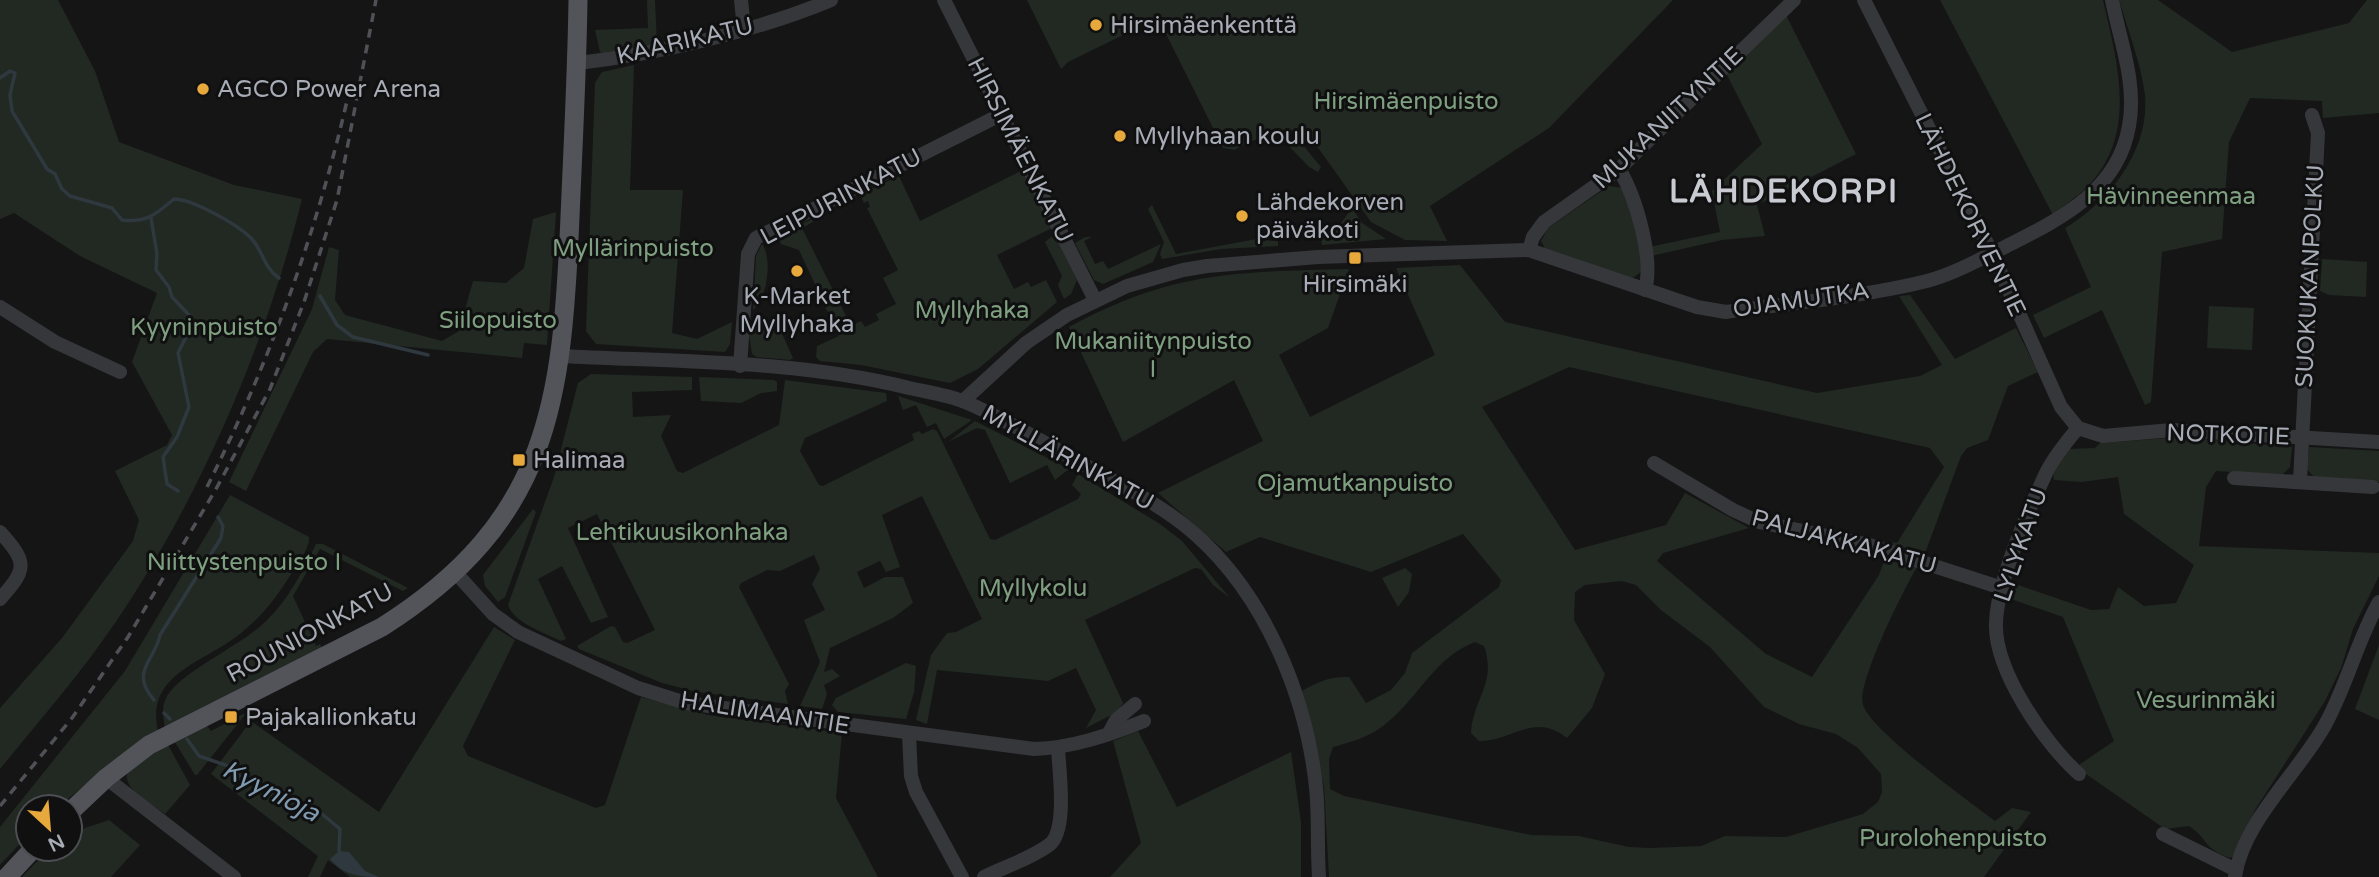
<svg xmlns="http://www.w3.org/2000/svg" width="2379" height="877" viewBox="0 0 2379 877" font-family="'Varela Round',sans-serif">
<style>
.green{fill:#212922;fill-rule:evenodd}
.water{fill:#2e383e}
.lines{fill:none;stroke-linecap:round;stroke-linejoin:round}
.stream{stroke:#2e383e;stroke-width:3.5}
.minor{stroke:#36373b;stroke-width:14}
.major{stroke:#52545a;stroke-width:19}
.rail{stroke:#4f5156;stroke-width:3.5;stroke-dasharray:9 7;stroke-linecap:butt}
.poi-dot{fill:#e7a83c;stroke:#101011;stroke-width:2.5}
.labels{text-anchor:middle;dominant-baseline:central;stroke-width:6;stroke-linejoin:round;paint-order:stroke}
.poi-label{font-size:24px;fill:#a7acb6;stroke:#101011;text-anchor:start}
.street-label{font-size:24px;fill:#a7acb6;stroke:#101011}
.park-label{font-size:24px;fill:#7fa080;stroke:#101011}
.water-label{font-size:26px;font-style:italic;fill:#809aaf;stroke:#101011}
.district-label{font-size:32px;font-weight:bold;letter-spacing:2px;fill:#c8cbd2;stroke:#101011}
</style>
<rect width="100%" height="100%" fill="#151516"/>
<g class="green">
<path d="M0,0h58l37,71 24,71 115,43 68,14c-39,157 -114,328 -212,459 -29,38 -60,74 -90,111v-61l62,-70 71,-97 6,-21 -24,-49 52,-26 5,-10 -40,-73 25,-69 -77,-37 -66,-43 -14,6z"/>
<polygon points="647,0 655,0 657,44 604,54 600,52 595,30 648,28"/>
<polygon points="1027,0 1673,0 1549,128 1430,206 1447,241 1405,240 1371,222 1319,149 1307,136 1297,130 1265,135 1234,150 1223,148 1158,18 1068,62 1061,69"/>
<path d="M1940,0h163c14,62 36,134 -16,187 -10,10 -23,18 -34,28z"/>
<path d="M2119,0h39l74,52 117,-29 18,-23h12v113l-56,5 -1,-17 -72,-3 -21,44 -7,97 -60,13 -11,150 -6,3 -43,-95 -58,28 -11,-23 58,-28 -26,-59c44,-26 85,-78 80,-133 -4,-31 -17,-65 -26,-95z"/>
<polygon points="1786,15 1856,154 1757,205 1765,236 1722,240 1651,256 1649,247 1720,232 1712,191 1762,144 1726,73"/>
<polygon points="634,65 630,190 683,190 672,333 697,339 732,322 730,344 725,352 596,344 586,331 595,83 602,72"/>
<polygon points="1289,138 1302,144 1321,167 1318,172 1309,167 1284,141 1257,150"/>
<polygon points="1023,170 1052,228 997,255 1014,289 1028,282 1031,287 1046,280 1057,302 978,369 950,383 861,365 820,361 816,357 817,346 839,336 799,250 781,244 778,235 812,219 813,222 802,228 851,326 861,321 865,327 879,320 876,314 896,304 883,278 898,270 867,208 870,207 868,201 864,203 860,194 899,176 920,221"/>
<polygon points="1609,186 1623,188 1638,232 1642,271 1633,278 1546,250 1541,241 1548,228"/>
<polygon points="1152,205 1176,254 1267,237 1269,241 1278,240 1278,246 1221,249 1162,259 1160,254 1164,242 1148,209"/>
<polygon points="1352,208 1362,223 1386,239 1322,245 1321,237 1324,234 1331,237"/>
<polygon points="556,212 547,345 524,343 522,358 327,339 313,352 246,491 229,482 312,309 329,247 339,250 335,300 345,315 442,341 459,331 473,281 506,283 524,268 533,219"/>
<polygon points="1055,234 1077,280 1071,294 1064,299 1058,285 1062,276 1045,242"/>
<polygon points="1085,237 1092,237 1084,241 1095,264 1103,261 1108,269 1161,244 1153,262 1103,284 1094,280 1075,243"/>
<path d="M762,244c11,15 5,54 -9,66l3,-54z"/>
<polygon points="2322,259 2367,262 2366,297 2329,295 2320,291"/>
<path d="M1460,265l45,57 312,71 103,-17 22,-11 -43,-69 11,-1 45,64 61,-31 22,44 -30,14 -20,54 -21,8 -6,8 -37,100 -32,-10 1,-4 4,1 47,-76 -14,-19 -361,-81 -87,40 93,143 91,-25 19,-32 64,35 -86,25 -6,8 109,93 46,23 67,-102 7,-19 31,11c-13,22 -61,117 -54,138 9,27 106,96 132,116l17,-13 19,4 -47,65h-655l-5,-90 -22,-96c15,-9 28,-15 47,-14l17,26 25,-13 14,-17 7,-20 87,-66 2,-7 -38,-46 -92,38 -111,-35 -34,15 -68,-59 105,-52 -29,-61 -111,62 -54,-115c102,-56 167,-55 280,-58l-21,59 -49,27 31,62 125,-62 -39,-87zM1622,581l14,4 25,25 49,37 54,60 35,17 37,10 22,14 23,26 1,18 -4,10 -15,12 -77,23 -61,-1 -24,10 -50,2 -22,-1 -50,-11 -48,-1 -187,-39 -14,-7 -1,-30 4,-12c18,-5 34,-9 50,-21 34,-25 51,-69 92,-84l9,4c13,37 -11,53 -13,87l8,8c34,1 54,-30 88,-3l25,-30 13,-34 -31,-54 1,-28 10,-7z"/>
<polygon points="2209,306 2254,308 2252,350 2207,348"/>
<polygon points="770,324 779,327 793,358 790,360 756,357 752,354 749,335"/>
<path d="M591,374l101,3v13l-60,2 1,25 38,-2 -10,21 16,35 6,2 96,-48 6,-45 101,13 1,8 -82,37 -5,13 19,34 4,1 91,-46 -2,-6 7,-3 3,3 11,-5 4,2 53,108 5,1 83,-41 3,-5 -9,-9 6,-11 82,50 22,17 48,57 -17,-13 -12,-16 -6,-1 -110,52 38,83 -6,9 -31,16 10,-18 -20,-42 -28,13 -111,-11 -10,54 -11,-4 15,-65 16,-22 9,-1 26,-13 -60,-123 -40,19 18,52 -14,5 -6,-11 -23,11 7,16 21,-11h18l10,26 -20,15 -63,30 -6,24 8,-3 8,7 -16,9 3,9 -5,15 -22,-3 20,-44 -16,-42 21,-10 -13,-26 8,-15 -6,-14 -34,16 -13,-1 -26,13 -2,4 50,97 -4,7 3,13 -91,-12 -35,-9 -83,-34 -2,-3 34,-20 4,1 8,15 4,1 28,-13 -58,-116 -29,14 40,89 -17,6 -29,-57 -24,13 28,60 -5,2c-16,-8 -47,-18 -53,-36l46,-128 24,-94z"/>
<polygon points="699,377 774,380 777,382 777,391 761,393 741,403 701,401"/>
<polygon points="898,396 972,420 944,439 936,423 927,427 916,405 903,410"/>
<polygon points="975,421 1069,469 1055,480 1047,465 1010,483 985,430 977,428 948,442"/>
<path d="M2181,437l111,10 -2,20 -8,8 -66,-4 -10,16 -7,59 180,7v23l-26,53 -12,39 -16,33 -70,109 -21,46 -4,2c-28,-10 -21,-19 -41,-32l-24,3 -89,-62 38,-26 -51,-124 -55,-19 4,-15 79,27 18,-1 9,-22 26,19 32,-3 18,-38 -70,-51 -6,-37 -36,5 -28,-2 -1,-7 15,-24 27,-1 5,-5z"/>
<polygon points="2309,447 2379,451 2379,482 2314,477 2307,469"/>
<path d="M230,495l79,42c1,11 -10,24 -16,34 -14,23 -30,45 -52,62 -36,30 -96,40 -83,98l-17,9 -83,67h-30v28l-28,30v-38l125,-156z"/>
<polygon points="533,509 536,512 505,597 498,602 485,586 483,575"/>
<path d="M316,544h7l85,44 -5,3 -83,-42 -27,47 23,50 4,-2 3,6 -158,78c-2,-12 -4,-21 2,-32 15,-25 75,-51 99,-75 22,-21 37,-50 50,-77z"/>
<polygon points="1405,568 1412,574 1409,592 1398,607 1382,578"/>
<polygon points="494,627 515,640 463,746 468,756 596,808 605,805 641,697 708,715 842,733 836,798 878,877 350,877 328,860 320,877 308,877 318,856 211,774 251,721 379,812"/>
<polygon points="2379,645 2379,720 2355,709"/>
<polygon points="906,663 916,666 914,692 906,719 838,712 832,705 836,698"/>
<polygon points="247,712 197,775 195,775 173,739 207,726 211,731"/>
<polygon points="1138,731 1177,807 1291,752 1301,822 1301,877 1110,877 1141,843 1113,741"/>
<path d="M167,743l23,42 -25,29c-13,-10 -45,-25 -37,-44z"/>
<polygon points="109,820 140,845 111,877 22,877 49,849 70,849 70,833"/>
</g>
<path class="water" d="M339,851l10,1 16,19 14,6c-20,0 -36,-2 -49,-18z"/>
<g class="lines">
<g class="stream">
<path d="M0,78l10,-7 5,2 -5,22 2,16 35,58 8,5 7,15 8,7 42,12 10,12c25,3 34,-6 52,-21 18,0 63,25 77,39 12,13 13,30 28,40"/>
<polyline points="151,218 157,254 156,270 169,287 172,297 189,315 187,335 178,353 189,407 177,437 163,457 167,484 178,491"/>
<polyline points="320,296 337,325 353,337 428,355"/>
<path d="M154,700c-25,-29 1,-39 6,-65l61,-97 2,-12 -5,-9"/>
<polyline points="164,713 170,719"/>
<polyline points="187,739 199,756 231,767 239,776 248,777 275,797 285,798 322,814 340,829 339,851"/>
</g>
<g class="minor">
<polyline points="741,0 744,28"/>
<polyline points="944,0 1095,300"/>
<polyline points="1864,0 1992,253 2061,407 2078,428 2103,436 2172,430 2379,442"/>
<path d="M578,63c80,-9 179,-32 253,-63"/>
<path d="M1619,169c17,28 35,90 26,121"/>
<polyline points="1529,250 1533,237 1544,222 1619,169 1794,0"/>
<polyline points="0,307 55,342 120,372"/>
<path d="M561,356c116,6 236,4 348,32 18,4 39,7 56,14 41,17 79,41 118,62 38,21 79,41 112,70 70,62 111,161 121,253 3,30 1,60 3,90"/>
<polyline points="740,366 748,254 756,238 1002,114"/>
<path d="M963,401l63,-58 41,-28 60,-29 56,-16 24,-4 111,-9 211,-7 168,57 29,5c66,-9 136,-15 201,-31 27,-7 53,-22 78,-34 53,-27 113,-55 124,-121 8,-43 -9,-85 -17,-126"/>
<path d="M2078,428c-11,13 -23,28 -31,43 -18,38 -50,111 -51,152 -2,47 49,121 83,151"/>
<polyline points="1654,463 1733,510 1759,522 1866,544 2002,588"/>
<polyline points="2234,478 2373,487"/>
<polyline points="2300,481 2318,133 2312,115"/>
<path d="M0,532c28,31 27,37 0,67"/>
<path d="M455,572l38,42 25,18 120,56 48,15 348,46c38,-1 75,-14 110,-28"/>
<polyline points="1110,731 1116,720 1135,704"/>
<polyline points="909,734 911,776 916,792 962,877"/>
<polyline points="106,778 234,877"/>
<polyline points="2163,834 2236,870"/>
<path d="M984,877c20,-10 46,-18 65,-32 19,-14 10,-74 9,-97"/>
<path d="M2235,877c7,-54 64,-105 90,-152 22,-40 32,-84 54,-123"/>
</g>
<g class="major">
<path d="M70,812l36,-34 43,-33 233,-118c169,-107 180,-226 188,-410 3,-72 7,-145 8,-217"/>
<polyline points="7,877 33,849"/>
</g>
<g class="rail">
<path d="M207,487c65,-130 113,-263 144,-404"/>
<polyline points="0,806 72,718 128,637 216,489 270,389 304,302 337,200 376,0"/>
</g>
</g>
<g class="poi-dot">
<circle cx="1096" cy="25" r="7"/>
<circle cx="203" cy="89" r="7"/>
<circle cx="1120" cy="136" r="7"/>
<circle cx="1242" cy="216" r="7"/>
<rect x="1348" y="251" width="14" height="14" rx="3.5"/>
<circle cx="797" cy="271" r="7"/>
<rect x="512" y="453" width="14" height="14" rx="3.5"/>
<rect x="224" y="710" width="14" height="14" rx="3.5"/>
</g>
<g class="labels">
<g class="poi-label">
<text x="1110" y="25">Hirsimäenkenttä</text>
<text x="217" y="89">AGCO Power Arena</text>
<text x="1134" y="136">Myllyhaan koulu</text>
<text x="1256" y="202">Lähdekorven<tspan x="1256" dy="28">päiväkoti</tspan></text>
<text x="1355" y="284" text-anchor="middle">Hirsimäki</text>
<text x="797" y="296" text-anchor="middle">K-Market<tspan x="797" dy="28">Myllyhaka</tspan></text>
<text x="533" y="460">Halimaa</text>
<text x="245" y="717">Pajakallionkatu</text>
</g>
<g class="street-label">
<text transform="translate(685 41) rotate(-13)">KAARIKATU</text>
<text transform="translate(1668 118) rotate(-43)">MUKANIITYNTIE</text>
<text transform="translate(1020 150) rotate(63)">HIRSIMÄENKATU</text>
<text transform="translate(841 197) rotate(-28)">LEIPURINKATU</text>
<text transform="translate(1970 215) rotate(64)">LÄHDEKORVENTIE</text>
<text transform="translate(2310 276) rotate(-87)">SUOKUKANPOLKU</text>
<text transform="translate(1801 300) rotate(-8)">OJAMUTKA</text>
<text transform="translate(2228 435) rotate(2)">NOTKOTIE</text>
<text transform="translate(1068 458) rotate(29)">MYLLÄRINKATU</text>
<text transform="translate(1844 542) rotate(15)">PALJAKKAKATU</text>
<text transform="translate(2021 545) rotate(-71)">LYLYKATU</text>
<text transform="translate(310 633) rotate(-28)">ROUNIONKATU</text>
<text transform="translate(765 713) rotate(9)">HALIMAANTIE</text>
</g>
<g class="park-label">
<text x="1406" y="101">Hirsimäenpuisto</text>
<text x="2171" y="196">Hävinneenmaa</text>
<text x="633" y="248">Myllärinpuisto</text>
<text x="972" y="310">Myllyhaka</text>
<text x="498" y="320">Siilopuisto</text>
<text x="204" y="327">Kyyninpuisto</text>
<text x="1153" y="341">Mukaniitynpuisto<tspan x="1153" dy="28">I</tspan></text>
<text x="1355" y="483">Ojamutkanpuisto</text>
<text x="682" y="532">Lehtikuusikonhaka</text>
<text x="244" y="562">Niittystenpuisto I</text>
<text x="1033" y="588">Myllykolu</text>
<text x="2206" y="700">Vesurinmäki</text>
<text x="1953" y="838">Purolohenpuisto</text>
</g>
<g class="water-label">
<text transform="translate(271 791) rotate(27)">Kyynioja</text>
</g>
<g class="district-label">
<text x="1784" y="192">LÄHDEKORPI</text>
</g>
</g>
<g transform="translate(49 828) rotate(154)"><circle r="33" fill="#101011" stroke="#4c4e53" stroke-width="2"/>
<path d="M0-5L12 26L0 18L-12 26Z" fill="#e7a83c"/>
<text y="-10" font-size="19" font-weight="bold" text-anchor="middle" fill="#a7acb6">N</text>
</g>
</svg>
